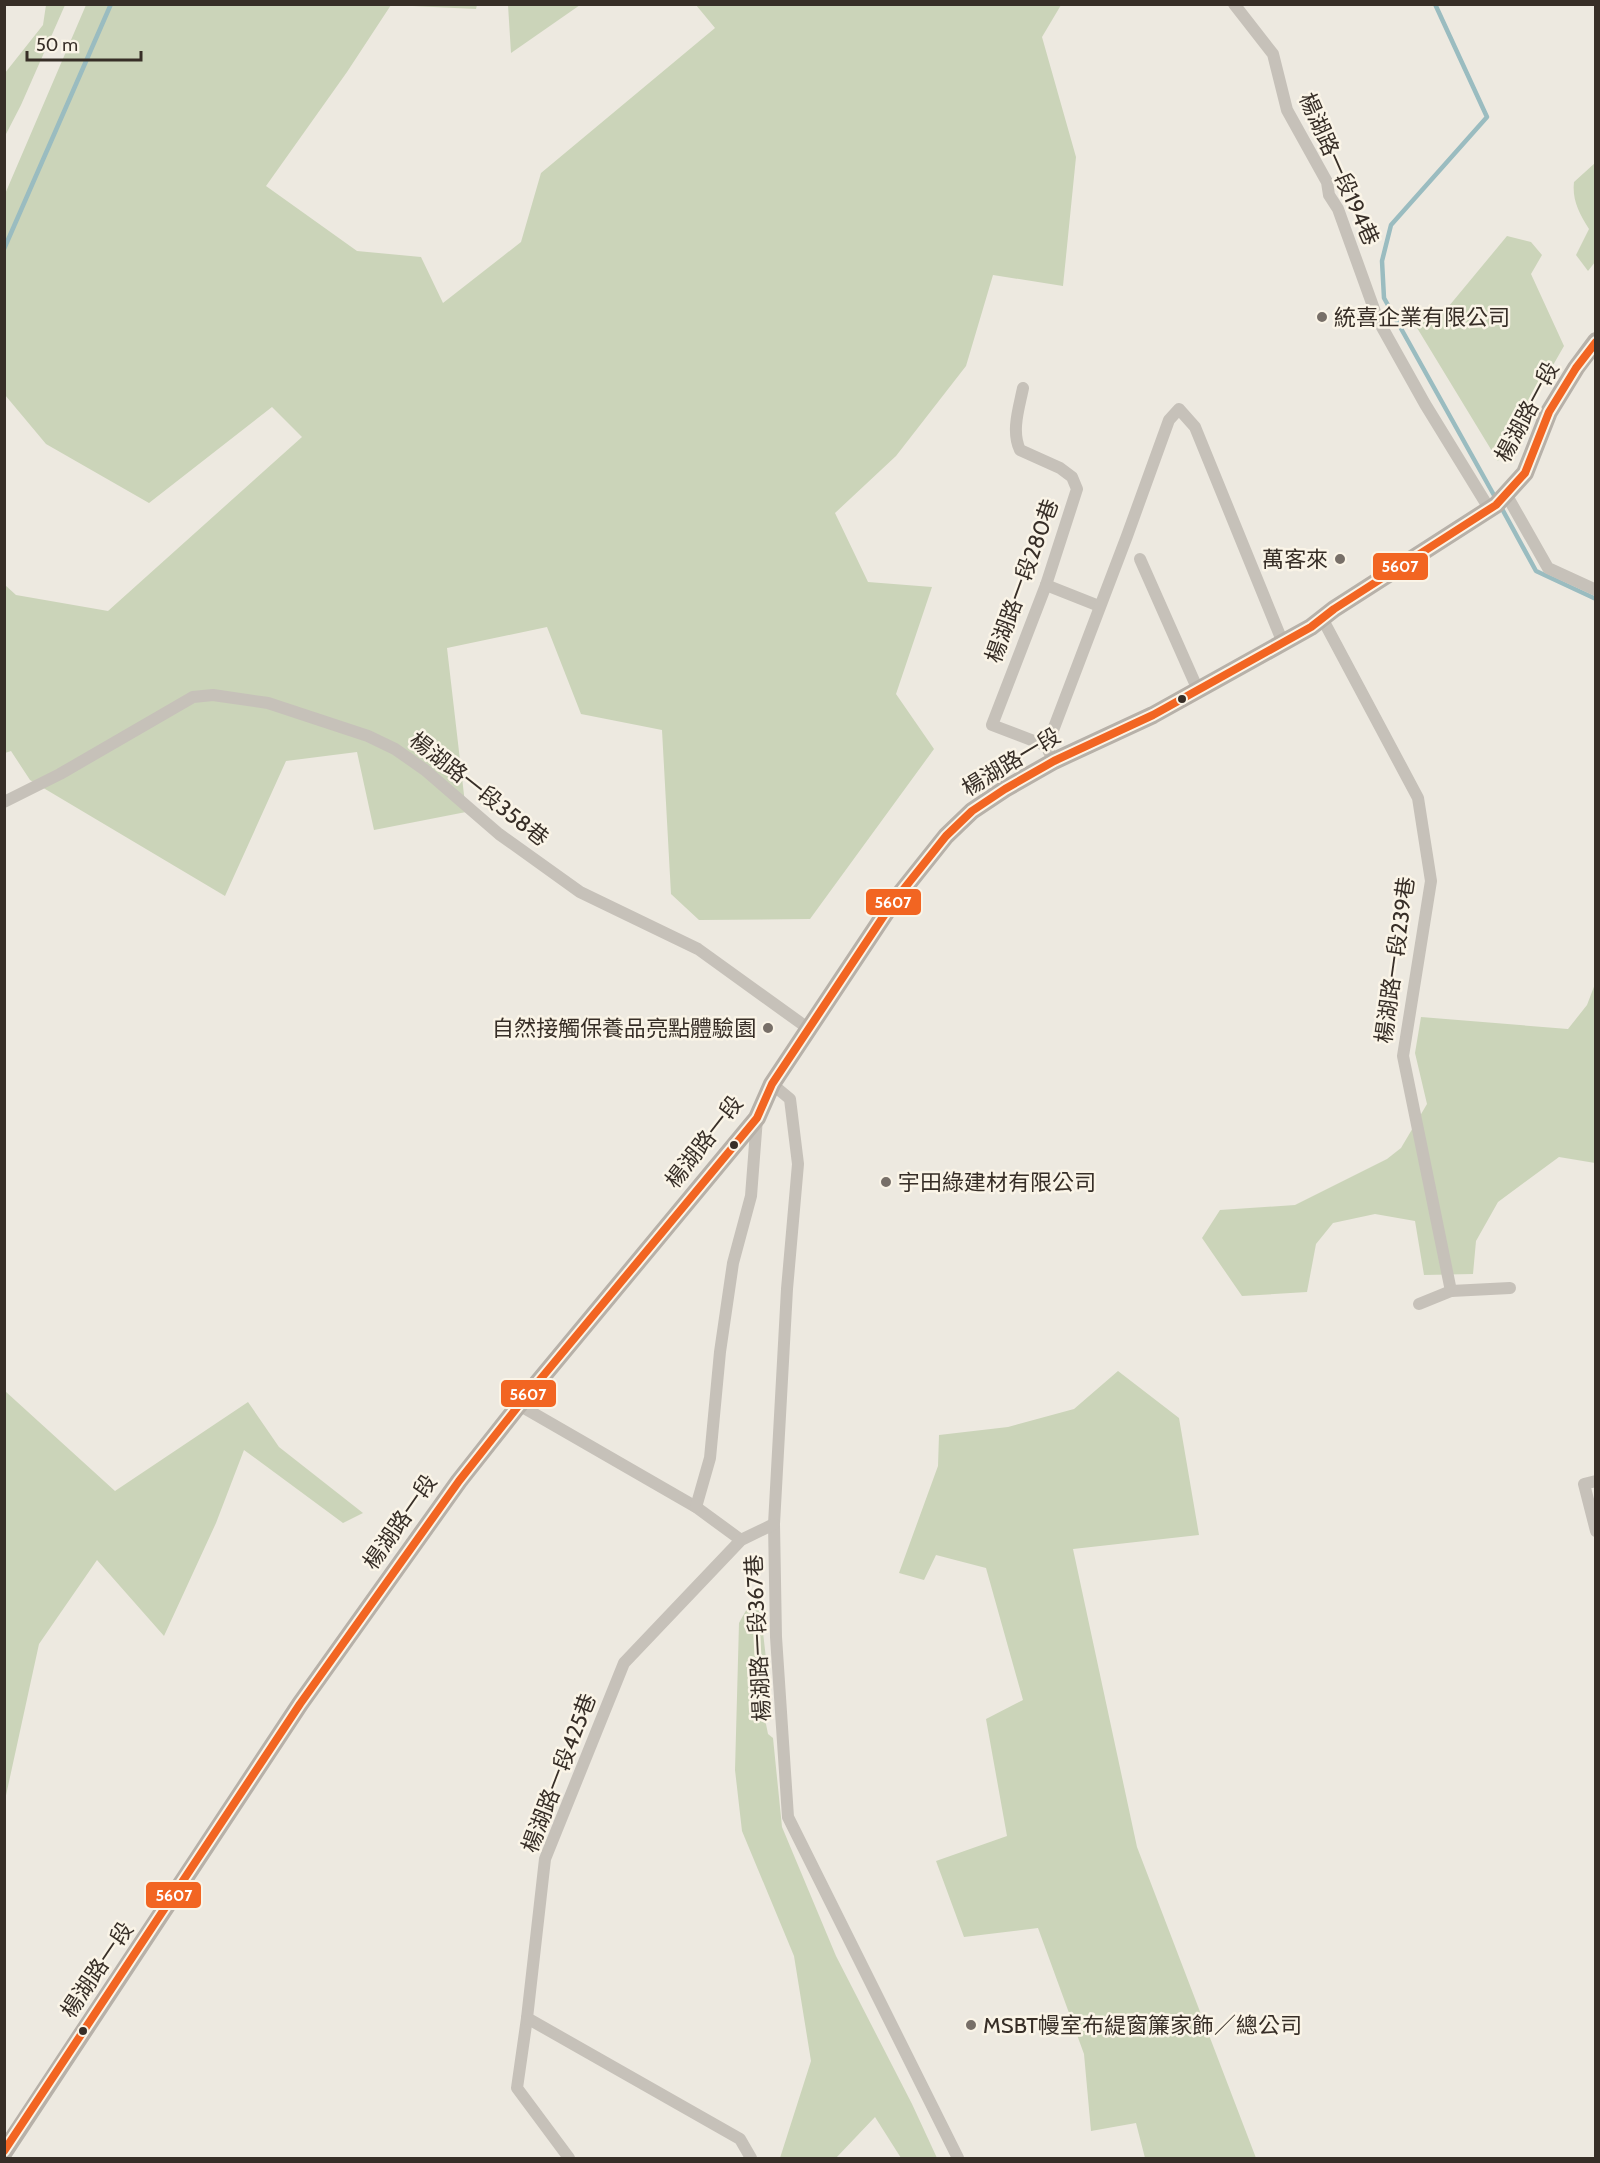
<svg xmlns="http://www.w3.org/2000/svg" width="1600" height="2163" viewBox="0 0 1600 2163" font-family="Cabin,'Noto Sans TC',sans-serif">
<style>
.green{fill:#cbd4b9}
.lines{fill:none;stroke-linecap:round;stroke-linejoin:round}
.stream{stroke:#9abcc0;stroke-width:4.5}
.street{stroke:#c6c1b9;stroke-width:12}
.secondary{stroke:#b7b1a9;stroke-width:18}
.bus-1-casing{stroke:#faf4e7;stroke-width:12}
.bus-1{stroke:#f26522;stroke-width:8}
.poi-dot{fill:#776f68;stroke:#faf4e7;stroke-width:2}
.bus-dot{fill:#372e27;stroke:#faf4e7;stroke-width:2}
.labels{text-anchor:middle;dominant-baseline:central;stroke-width:5;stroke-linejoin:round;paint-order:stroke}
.street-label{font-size:22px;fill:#372e27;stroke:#faf4e7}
.poi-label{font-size:22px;fill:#372e27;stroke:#faf4e7;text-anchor:start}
.line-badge{stroke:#faf4e7;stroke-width:2}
.badge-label{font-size:16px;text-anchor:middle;font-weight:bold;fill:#fff}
</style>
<rect width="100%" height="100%" fill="#ede9e0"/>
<g class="green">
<polygon points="46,5 65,5 21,105 5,136 5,73 43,25"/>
<polygon points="86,5 477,5 476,9 391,5 347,72 266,186 357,251 421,257 443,303 521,242 541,173 715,28 696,5 1061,5 1042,37 1076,157 1063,286 993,275 966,366 896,456 835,513 868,582 932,587 896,694 934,749 810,919 699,920 671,894 662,730 581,714 547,627 447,648 466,812 374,830 357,752 286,761 225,896 30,780 11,751 5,753 5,585 16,595 108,611 302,437 272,407 149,503 46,444 5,395 5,194"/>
<polygon points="508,5 508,4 580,5 511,53"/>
<path d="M1595,163v99l-7,9 -12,-16 13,-26c-10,-16 -17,-29 -15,-47z"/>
<polygon points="1507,236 1531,242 1542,255 1531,274 1564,346 1498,461 1408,313 1449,306"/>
<polygon points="1595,984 1595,1163 1559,1157 1498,1202 1476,1241 1473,1274 1424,1275 1415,1221 1375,1214 1333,1223 1316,1244 1307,1292 1242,1296 1202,1238 1220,1210 1295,1205 1387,1159 1401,1148 1427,1104 1415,1053 1421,1017 1568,1029 1587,1005"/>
<polygon points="1118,1371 1179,1418 1199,1535 1073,1549 1137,1847 1256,2158 1145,2158 1136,2123 1091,2131 1084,2054 1038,1928 964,1937 936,1861 1007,1836 986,1719 1023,1700 986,1568 936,1555 924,1580 899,1573 938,1466 939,1435 1008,1427 1074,1409"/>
<polygon points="5,1391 115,1491 248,1402 279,1447 363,1513 343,1523 244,1450 216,1523 164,1636 97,1560 39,1644 5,1800"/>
<polygon points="758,1589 771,1702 764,1714 768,1734 773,1738 782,1827 836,1956 912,2104 937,2158 901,2158 875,2117 836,2158 780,2158 811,2061 794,1956 742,1831 735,1770 739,1623"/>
</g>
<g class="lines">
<g class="stream">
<polyline points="1435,4 1487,117 1391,225 1382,261 1384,298 1495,497"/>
<polyline points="4,249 111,4"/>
<polyline points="1501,507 1536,571 1596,599"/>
</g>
<g class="street">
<polyline points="1234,4 1273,54 1287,110 1327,182 1329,195 1338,209 1378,320 1425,404 1490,510"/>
<path d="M1023,388c-4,20 -12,43 -3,62l40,18 12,9 5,12 -31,96 -54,140 55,21 2,6"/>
<polyline points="1506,494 1548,568 1596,590"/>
<polyline points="1140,559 1198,690"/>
<polyline points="1046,585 1099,606"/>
<polyline points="1322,618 1418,798 1431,881 1403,1056 1451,1291"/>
<polyline points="1047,746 1127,536 1169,420 1179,409 1195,427 1283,643"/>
<polyline points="4,802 60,774 193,697 213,695 268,703 368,736 395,749 425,770 499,834 580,892 698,949 809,1029"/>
<polyline points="772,1084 790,1099 798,1164 787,1289 774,1524 776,1637 788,1817 958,2158"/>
<polyline points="1419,1304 1451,1291 1510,1288"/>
<polyline points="519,1405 696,1507 741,1540"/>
<polyline points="1596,1481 1584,1484 1596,1531"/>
<polyline points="696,1507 710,1458 720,1352 733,1263 751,1196 757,1118"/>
<polyline points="527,2018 517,2088 569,2158"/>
<polyline points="751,2158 740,2139 527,2018 545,1859 624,1663 741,1540 774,1524"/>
</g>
<polyline class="secondary" points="4,2152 300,1704 459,1481 519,1405 757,1118 772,1084 891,905 946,836 972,811 1005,789 1054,761 1153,715 1311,627 1334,609 1496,505 1525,473 1549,412 1576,368 1596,341"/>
<defs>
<polyline id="bus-1" points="4,2151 300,1704 459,1481 519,1405 757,1118 772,1084 891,905 946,836 972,811 1005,789 1054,761 1153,715 1311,627 1334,609 1496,505 1525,473 1549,412 1576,368 1596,342"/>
</defs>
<use href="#bus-1" class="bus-1-casing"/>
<use href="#bus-1" class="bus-1"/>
</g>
<g class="poi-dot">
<circle cx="1322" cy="317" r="6"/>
<circle cx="1340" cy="559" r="6"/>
<circle cx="768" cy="1028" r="6"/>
<circle cx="886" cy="1182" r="6"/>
<circle cx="971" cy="2025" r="6"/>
</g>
<g class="bus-dot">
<circle cx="1182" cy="699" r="5"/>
<circle cx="734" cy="1145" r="5"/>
<circle cx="83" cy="2031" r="5"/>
</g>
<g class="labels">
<g class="street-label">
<text transform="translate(1339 169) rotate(66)">楊湖路一段194巷</text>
<text transform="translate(1527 412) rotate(-62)">楊湖路一段</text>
<text transform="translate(1022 581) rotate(-70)">楊湖路一段280巷</text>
<text transform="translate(1011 762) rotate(-31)">楊湖路一段</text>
<text transform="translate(479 789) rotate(38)">楊湖路一段358巷</text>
<text transform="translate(1395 960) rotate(-82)">楊湖路一段239巷</text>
<text transform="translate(704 1142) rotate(-52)">楊湖路一段</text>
<text transform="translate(400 1522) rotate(-55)">楊湖路一段</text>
<text transform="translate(758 1638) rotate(-93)">楊湖路一段367巷</text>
<text transform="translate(559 1773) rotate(-69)">楊湖路一段425巷</text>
<text transform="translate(97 1970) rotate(-56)">楊湖路一段</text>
</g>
<g class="poi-label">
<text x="1334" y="317">統喜企業有限公司</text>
<text x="1328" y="559" text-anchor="end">萬客來</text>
<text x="756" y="1028" text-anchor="end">自然接觸保養品亮點體驗園</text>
<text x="898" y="1182">宇田綠建材有限公司</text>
<text x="983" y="2025">MSBT幔室布緹窗簾家飾／總公司</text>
</g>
</g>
<g class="line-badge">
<rect x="1372" y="552" width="57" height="29" rx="6" fill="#f26522"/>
<rect x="865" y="888" width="57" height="28" rx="6" fill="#f26522"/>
<rect x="500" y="1379" width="57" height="29" rx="6" fill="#f26522"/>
<rect x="145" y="1881" width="57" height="28" rx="6" fill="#f26522"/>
</g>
<g class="badge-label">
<text x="1400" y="572">5607</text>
<text x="893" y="908">5607</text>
<text x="528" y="1400">5607</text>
<text x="174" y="1901">5607</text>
</g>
<rect width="1600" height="2163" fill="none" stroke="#372e27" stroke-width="12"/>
<path d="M27 51v9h114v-9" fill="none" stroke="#372e27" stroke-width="3"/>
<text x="36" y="51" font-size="18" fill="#372e27" stroke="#faf4e7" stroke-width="4.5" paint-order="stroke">50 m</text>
</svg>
